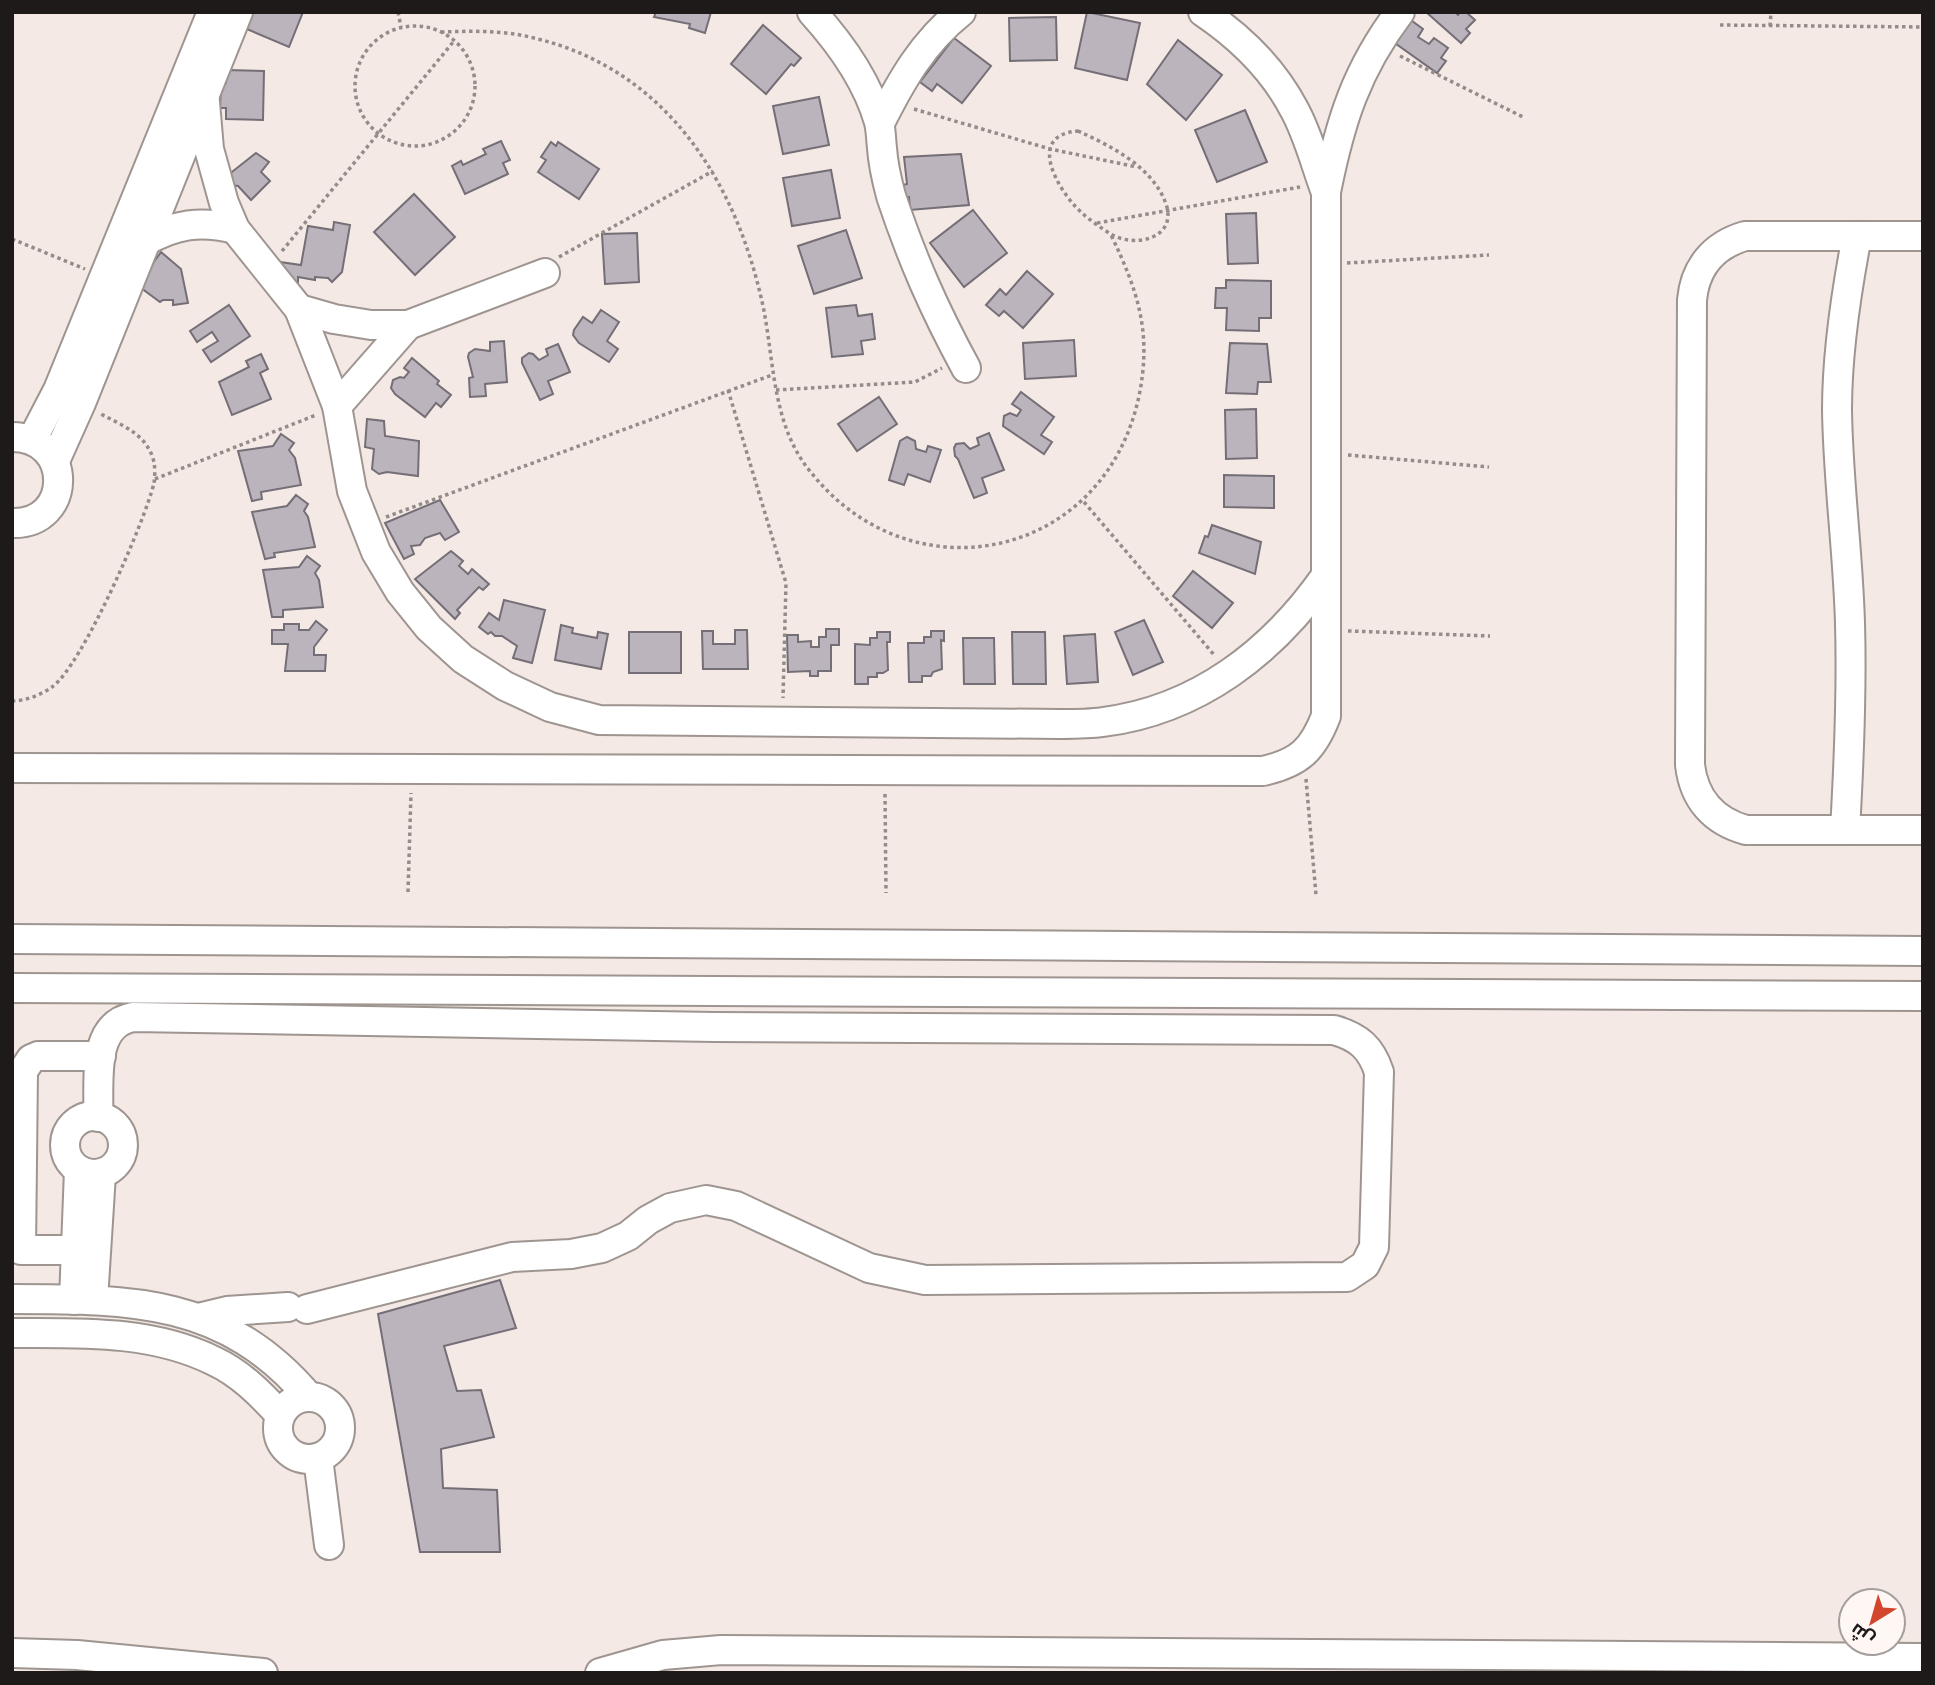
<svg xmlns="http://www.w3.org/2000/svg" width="1935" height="1685" viewBox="0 0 1935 1685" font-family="Karla,Cairo,sans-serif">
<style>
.building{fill:#bbb4bc;stroke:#746e76;stroke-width:2}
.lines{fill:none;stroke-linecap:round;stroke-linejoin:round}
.minor-casing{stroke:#9e9590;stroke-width:32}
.path{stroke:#938c88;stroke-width:3.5;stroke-dasharray:3.5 3.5;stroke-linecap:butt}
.minor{stroke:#fff;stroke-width:28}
</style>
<rect width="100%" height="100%" fill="#f4e9e4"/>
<g class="building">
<polygon points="248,12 303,12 289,47 242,27"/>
<polygon points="656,12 711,12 705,33 689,28 690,24 654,17"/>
<polygon points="1087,12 1140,23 1127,80 1075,68"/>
<polygon points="1426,12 1455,12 1458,15 1460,12 1466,12 1475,20 1466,29 1470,33 1461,43"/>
<polygon points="1056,17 1057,60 1010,61 1009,18"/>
<polygon points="1408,18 1423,29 1418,37 1429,44 1434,38 1448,48 1441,58 1446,61 1437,73 1392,41"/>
<polygon points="763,25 801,58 794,66 791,64 766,94 731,64"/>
<polygon points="954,38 991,66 962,103 937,84 932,91 920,82"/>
<polygon points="1178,40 1222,75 1186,120 1147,84"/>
<polygon points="226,70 264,71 263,120 226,119 226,108 220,108 221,83 226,83"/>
<polygon points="819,97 829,145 783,154 773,106"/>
<polygon points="1245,110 1267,162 1217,182 1195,130"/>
<polygon points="501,141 510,160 503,163 508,174 465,194 452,166 461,161 463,165 486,154 483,149"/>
<polygon points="551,142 556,146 558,142 599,169 579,199 538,172 546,160 541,157"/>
<polygon points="256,153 269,162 261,172 270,181 251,200 238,186 231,185 228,175"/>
<polygon points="961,154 969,205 910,210 909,197 904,197 903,185 907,184 904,157"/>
<polygon points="831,170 840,218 792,226 783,178"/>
<polygon points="414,194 455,237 415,275 374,232"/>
<polygon points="973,210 1007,253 964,287 930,243"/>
<polygon points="1256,213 1258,263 1228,264 1226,214"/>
<polygon points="334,222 350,225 342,272 332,282 328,278 315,277 315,280 298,277 298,284 281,271 280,262 301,265 308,226 333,230"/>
<polygon points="846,230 862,278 814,294 798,246"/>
<polygon points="637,233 639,282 605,284 602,234"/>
<polygon points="161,252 181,269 188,303 173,305 173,300 163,300 160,302 137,285"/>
<polygon points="1027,271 1053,294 1023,328 1004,311 999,316 986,305 1000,289 1006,295"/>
<polygon points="1226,280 1271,281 1271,318 1259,318 1259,331 1226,330 1227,308 1215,308 1216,288 1226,288"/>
<polygon points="229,305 250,336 211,362 203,350 218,341 212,332 197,342 190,331"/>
<polygon points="856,305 858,316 872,314 875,339 861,341 863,354 832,357 826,308"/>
<polygon points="601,310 619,322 607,341 618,349 609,362 579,343 573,335 574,330 583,317 592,323"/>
<polygon points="1074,340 1076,376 1025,379 1023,343"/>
<polygon points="504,341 507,382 485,384 486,396 470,397 469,378 473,377 468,357 469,353 475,349 490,351 490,342"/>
<polygon points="1230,343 1267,344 1271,382 1258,382 1257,394 1226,393"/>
<polygon points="558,344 570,372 548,381 553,394 540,400 522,363 522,358 529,353 533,354 539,360 548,355 546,349"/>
<polygon points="261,354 268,369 260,373 271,399 232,415 219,382 249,367 246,361"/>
<polygon points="412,358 439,381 437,384 451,395 441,407 436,403 425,417 395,394 391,388 393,380 400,377 404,378 409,372 404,368"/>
<polygon points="1021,392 1054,417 1041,435 1052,442 1044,454 1003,426 1004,416 1010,413 1017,416 1021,410 1012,404"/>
<polygon points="879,397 897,424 857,451 838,424"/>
<polygon points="1256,409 1257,458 1226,459 1225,410"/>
<polygon points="367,419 384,421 385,436 419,441 418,476 387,472 379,474 372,469 374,449 365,447"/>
<polygon points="989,433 1004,470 982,478 987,493 974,498 958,459 955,456 954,448 956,444 964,443 970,449 979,445 977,438"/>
<polygon points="281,434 294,443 289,450 295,458 301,485 261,492 262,499 252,501 238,451 273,446"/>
<polygon points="907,437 915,441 916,449 926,452 928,446 941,450 930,482 908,474 904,485 889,480 900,441"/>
<polygon points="1224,475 1274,476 1274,508 1224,507"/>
<polygon points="296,495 308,504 304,511 308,517 315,547 274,553 275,557 265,559 252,512 287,506"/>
<polygon points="440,500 459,532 445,540 440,533 425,538 420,545 411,546 414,554 404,559 385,523"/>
<polygon points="1212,525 1261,542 1255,574 1199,553 1205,536 1208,537"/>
<polygon points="451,551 463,561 459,566 468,574 472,569 489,584 483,590 479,587 457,610 460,613 455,619 415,579"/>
<polygon points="307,556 320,566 315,573 319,580 323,607 283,610 283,617 272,617 263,570 299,567"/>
<polygon points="1193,571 1233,603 1212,628 1173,596"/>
<polygon points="504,600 545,610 532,663 513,658 517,646 502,636 495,636 491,632 488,634 479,627 489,613 499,620"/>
<polygon points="1144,620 1163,662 1133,675 1115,632"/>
<polygon points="316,621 327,630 314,647 314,655 326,655 325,671 285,671 288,644 272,644 272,630 284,630 284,624 299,624 299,630 309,630"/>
<polygon points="561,625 573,628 572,633 597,638 598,632 608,634 601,669 555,660"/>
<polygon points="826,629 839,629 839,645 831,645 831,671 818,671 818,676 810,676 810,671 788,672 787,635 798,635 798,642 811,641 811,647 819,647 819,637 826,637"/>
<polygon points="735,630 747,630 748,669 703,669 702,631 713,631 713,644 735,644"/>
<polygon points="931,631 944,631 944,641 941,640 942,669 933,672 931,676 922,676 922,682 909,682 908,643 924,643 924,637 931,637"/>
<rect x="629" y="632" width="52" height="41"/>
<polygon points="877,632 890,632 890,642 887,642 888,670 883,673 877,673 877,677 868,677 868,684 855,684 855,644 870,645 870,638 877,638"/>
<polygon points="1012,632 1045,632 1046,684 1013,684"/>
<polygon points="1095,634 1098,682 1067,684 1064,636"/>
<polygon points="963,638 994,638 995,684 964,684"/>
<polygon points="500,1280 516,1328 444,1346 457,1391 481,1390 494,1437 441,1449 443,1488 497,1490 500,1552 420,1552 378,1314"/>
</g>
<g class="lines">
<defs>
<g id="minor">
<path d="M812,12c29,32 55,68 67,110 2,8 2,18 3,26 1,16 5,33 9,48 21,63 43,113 75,172"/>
<path d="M1203,12c37,25 70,57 91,97 14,25 21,54 31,81"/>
<path d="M204,91l5,58 15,54 11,26 64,80 38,97 15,85 24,61 24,40 29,36 34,31 42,27 45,21 49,13 461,4c14,0 29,0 43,-2 95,-12 169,-70 222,-145"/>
<path d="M880,123c21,-42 43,-81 81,-111"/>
<path d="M1923,236h-178c-31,9 -50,31 -53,64l-2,465c4,34 23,56 56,65h177"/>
<path d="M144,242c31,-18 57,-22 91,-13"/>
<polyline points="299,309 334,319 371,325 408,325 545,273"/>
<polyline points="337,406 408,325"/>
<path d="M12,437c62,0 61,88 0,86"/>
<polyline points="32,440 58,390 212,12"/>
<polyline points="55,461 81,403 238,12"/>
<path d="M12,768l1251,3c36,-8 50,-21 63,-55v-524c14,-70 30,-122 74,-180"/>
<path d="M1845,830c4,-69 7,-138 5,-207 -2,-71 -12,-142 -13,-213 0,-59 9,-117 20,-174"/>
<polyline points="12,939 1923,951"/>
<polyline points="12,988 1923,996"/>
<circle cx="94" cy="1145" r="29"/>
<path d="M98,1117c2,-34 -8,-92 35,-100l581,10 620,3c25,7 37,18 45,42l-5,175 -9,18 -18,12 -422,3 -56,-12 -133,-62 -30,-6 -36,8 -22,12 -20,16 -26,12 -31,6 -59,3 -205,52"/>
<polyline points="75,1250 21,1250 23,1071 31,1059 38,1056 101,1056"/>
<path d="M12,1299c120,0 214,0 297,98"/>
<polyline points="74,1300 79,1170"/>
<polyline points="93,1300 101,1174"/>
<polyline points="198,1318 227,1311 288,1307"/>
<path d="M12,1333c68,0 140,-3 202,28 26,12 47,33 66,54"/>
<circle cx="309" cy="1428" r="31"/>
<polyline points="318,1458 329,1545"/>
<polyline points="12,1653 77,1655 263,1673"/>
<polyline points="600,1673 663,1655 721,1650 1923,1658"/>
</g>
</defs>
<use href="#minor" class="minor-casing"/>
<g class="path">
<polyline points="398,12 401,27"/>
<polyline points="1720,25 1923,27"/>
<circle cx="415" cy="86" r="60"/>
<polyline points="1770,26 1771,12"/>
<path d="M441,32c31,-1 62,-2 93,6 131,31 202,142 229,268 11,53 9,114 43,160 100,135 298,96 333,-70 13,-63 -1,-105 -28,-161"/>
<polyline points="1400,56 1523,117"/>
<polyline points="914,109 1050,149 1137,167"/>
<path d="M1078,131c33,15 75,36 88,73 12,35 -33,45 -57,29 -12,-8 -24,-16 -34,-27 -20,-22 -47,-71 3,-75z"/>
<polyline points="1097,223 1300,187"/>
<polyline points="12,239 85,269"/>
<polyline points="282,251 454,41"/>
<polyline points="559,257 713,171"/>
<polyline points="1347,263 1489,255"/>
<polyline points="728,390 786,583 783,698"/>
<polyline points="776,390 915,382 942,368"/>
<polyline points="1348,455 1489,467"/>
<polyline points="155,479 316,415"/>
<polyline points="1084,502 1215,656"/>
<polyline points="386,517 772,375"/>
<polyline points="1348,631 1490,636"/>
<path d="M12,701c13,0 29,-6 40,-14 30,-21 93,-166 102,-204 1,-6 1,-15 0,-21 -7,-28 -31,-36 -53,-48"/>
<polyline points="1306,779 1316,895"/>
<polyline points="885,794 886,893"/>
<polyline points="408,892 411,793"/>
</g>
<use href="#minor" class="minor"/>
</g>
<rect width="1935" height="1685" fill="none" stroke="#1e1a19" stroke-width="28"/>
<g transform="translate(1872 1622) rotate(217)"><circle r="33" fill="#fef7f4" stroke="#a49f9c" stroke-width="2"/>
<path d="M0-5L12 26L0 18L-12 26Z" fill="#d1462d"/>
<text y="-10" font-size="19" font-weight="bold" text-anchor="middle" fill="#1e1a19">ش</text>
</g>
</svg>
